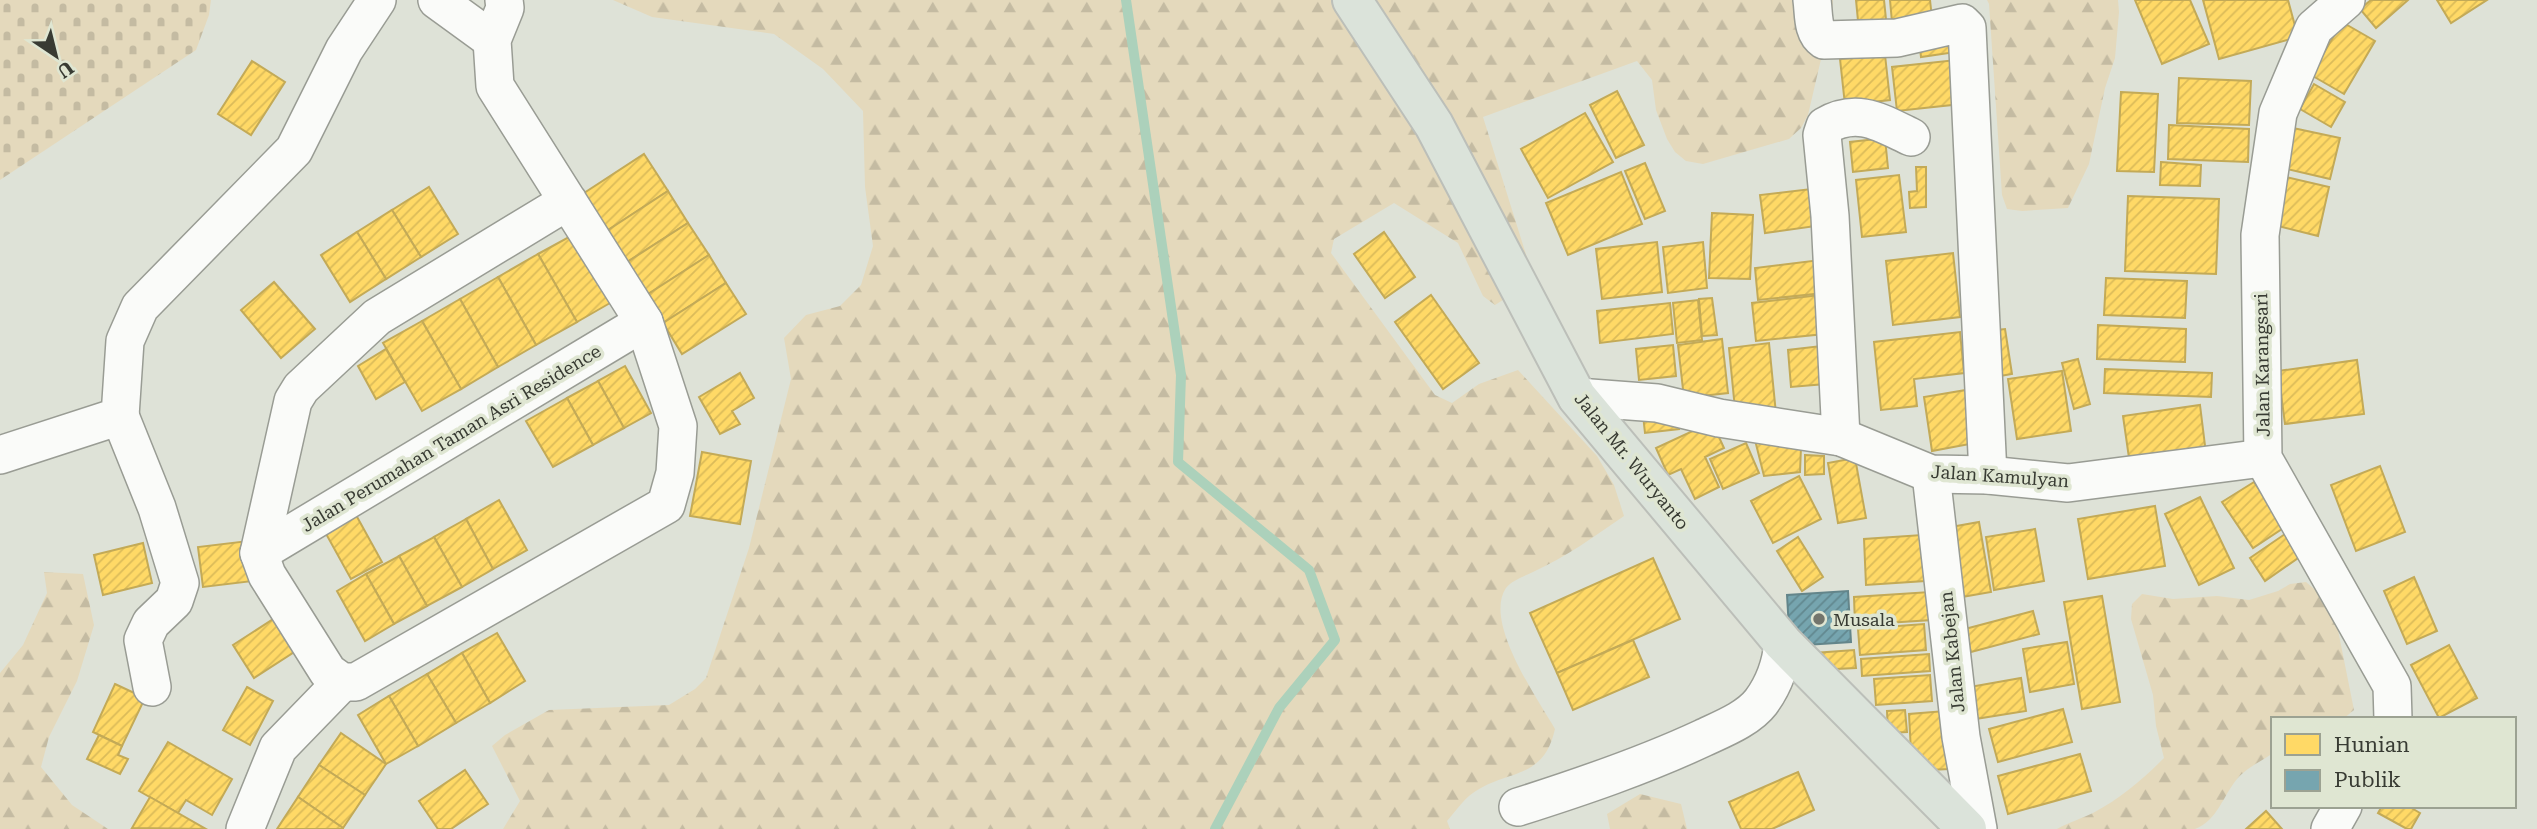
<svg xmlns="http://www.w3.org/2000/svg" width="2537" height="829" viewBox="0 0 2537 829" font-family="'Roboto Serif',serif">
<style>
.forest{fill:url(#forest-firs)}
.cemetery{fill:url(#cemetery-stones)}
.homes{fill:url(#homes-hatch);stroke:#c3aa57;stroke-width:2}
.public{fill:url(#public-hatch);stroke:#63858a;stroke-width:2}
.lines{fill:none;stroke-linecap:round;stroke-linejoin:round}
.stream{stroke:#acd1bb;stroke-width:10}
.minor-casing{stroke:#999c94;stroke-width:40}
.primary-casing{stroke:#bcbfb9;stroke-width:42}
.minor{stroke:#fafbf9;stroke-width:37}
.primary{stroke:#dbe3da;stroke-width:38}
.poi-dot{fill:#72756c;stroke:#dfe6d2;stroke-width:2.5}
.labels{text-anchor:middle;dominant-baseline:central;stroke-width:7;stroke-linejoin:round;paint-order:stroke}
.street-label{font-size:18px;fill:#383b33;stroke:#dfe6d2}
.poi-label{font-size:18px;fill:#383b33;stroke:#dfe6d2;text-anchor:start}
</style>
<defs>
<pattern id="forest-firs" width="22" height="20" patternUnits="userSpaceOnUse" patternTransform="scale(1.75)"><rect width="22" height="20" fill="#e4d9bc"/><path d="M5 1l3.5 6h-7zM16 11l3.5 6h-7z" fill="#c4bba2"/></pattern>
<pattern id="cemetery-stones" width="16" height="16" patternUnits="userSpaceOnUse" patternTransform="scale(1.75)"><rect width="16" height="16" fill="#e4d9bc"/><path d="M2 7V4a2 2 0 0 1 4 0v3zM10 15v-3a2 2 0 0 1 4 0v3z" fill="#c4bba2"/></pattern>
<pattern id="homes-hatch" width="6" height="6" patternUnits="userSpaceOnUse" patternTransform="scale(1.75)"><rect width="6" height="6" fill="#ffd966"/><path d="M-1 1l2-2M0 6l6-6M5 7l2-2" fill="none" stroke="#dbbb59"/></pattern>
<pattern id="public-hatch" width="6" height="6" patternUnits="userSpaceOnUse" patternTransform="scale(1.75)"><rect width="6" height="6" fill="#76a5af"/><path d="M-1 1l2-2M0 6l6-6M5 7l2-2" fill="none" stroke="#62888f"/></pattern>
</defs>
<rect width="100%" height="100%" fill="#dee2d7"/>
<g class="forest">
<path d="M613,0h1220l-1,12 -24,103 -7,13 -12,11 -86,25 -17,-3 -11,-9 -8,-13 -11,-29 -4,-30 -15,-19 -154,56 51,163 -39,25 -12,-9 -25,-53 -64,-40 -60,36 -3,14 104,142 17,8 27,-19 39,-14 79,86 17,29 10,31c-29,20 -58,41 -91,56 -8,4 -21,8 -27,16 -23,34 32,111 49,141 -12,54 -51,39 -86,67 -8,7 -15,17 -22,25l3,8h-947l17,-28 -28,-55 13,-11 44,-25 120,-5 26,-16 11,-11 43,-130 42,-169 -7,-41 22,-23 34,-9 21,-21 12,-39 -8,-59 -2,-76 -40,-42 -49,-35 -122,-17z"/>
<polygon points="1987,0 2118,0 2119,12 2115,58 2105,88 2089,164 2068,208 2022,211 2007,209 2002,195 1989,4"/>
<polygon points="44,572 83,574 94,625 77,681 49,737 41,767 72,805 108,829 0,829 0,673 23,645 47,593"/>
<path d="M2306,582l27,23 21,105 -11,9h-70v34c-11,8 -27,15 -36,26 -14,17 -20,42 -42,50h-138c12,-7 24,-10 36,-16 28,-15 49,-33 71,-55l-8,-32 -3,-31 -22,-76 1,-15 10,-10 31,5 44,-3 32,4 29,-9 12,-7z"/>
<polygon points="1640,794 1681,804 1687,829 1610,829 1607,814"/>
</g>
<polygon class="cemetery" points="0,0 211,0 209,15 196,50 0,180"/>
<g class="homes">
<polygon points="1856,0 1884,0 1887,29 1859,31"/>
<polygon points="1890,0 1930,0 1933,28 1893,33"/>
<polygon points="2135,0 2190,0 2209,44 2162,64"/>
<polygon points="2203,0 2288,0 2298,37 2219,59"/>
<polygon points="2371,0 2408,0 2376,28 2360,9"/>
<polygon points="2437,0 2487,0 2451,23"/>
<polygon points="2342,22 2375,41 2344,94 2311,75"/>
<polygon points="1955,35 1956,52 1921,57 1919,39"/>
<polygon points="1885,55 1890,100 1845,105 1840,59"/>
<polygon points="1956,60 1961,104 1897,111 1892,67"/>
<polygon points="252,61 285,82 251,135 218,114"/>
<polygon points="2179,78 2251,81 2249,125 2177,123"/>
<polygon points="2314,84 2345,102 2331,127 2300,109"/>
<polygon points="1617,91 1644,145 1616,158 1590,105"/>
<polygon points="2121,92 2158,94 2154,172 2117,171"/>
<polygon points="1585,113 1613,162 1548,198 1521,149"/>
<polygon points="2169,125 2249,129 2248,162 2168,159"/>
<polygon points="2293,128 2340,138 2330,179 2283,168"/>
<polygon points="1885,138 1888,168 1853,172 1850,142"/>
<polygon points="644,154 668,191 605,232 581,195"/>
<polygon points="2161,162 2201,165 2200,186 2160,185"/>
<polygon points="1645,163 1665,211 1645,219 1625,171"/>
<polygon points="1916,167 1926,167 1926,207 1910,208 1909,192 1917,191"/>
<polygon points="1621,172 1642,224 1568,255 1546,203"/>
<polygon points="1899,175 1906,232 1862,237 1856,180"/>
<polygon points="2282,176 2329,187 2318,236 2270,224"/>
<polygon points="429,187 458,234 421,257 392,210"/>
<polygon points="1811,189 1816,226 1765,233 1760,195"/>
<polygon points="668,191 688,223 624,264 605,232"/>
<polygon points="2128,196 2219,199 2216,274 2125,271"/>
<polygon points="392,210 421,257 386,279 357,232"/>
<polygon points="1712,213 1753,215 1750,279 1709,278"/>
<polygon points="688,223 709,255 645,296 624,264"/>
<polygon points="357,232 386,279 350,302 321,255"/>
<polygon points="578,232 617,299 577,322 538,254"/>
<polygon points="1384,232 1415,277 1385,298 1354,254"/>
<polygon points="1657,242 1662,292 1602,299 1596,249"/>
<polygon points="1703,242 1707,288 1668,293 1663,247"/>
<polygon points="1953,253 1960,317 1893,325 1886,261"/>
<polygon points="538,254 577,322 536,345 498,277"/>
<polygon points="709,255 726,283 663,323 645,296"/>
<polygon points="1820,260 1824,293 1758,300 1755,268"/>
<polygon points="498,277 536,345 498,367 460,299"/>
<polygon points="2106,278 2187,281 2185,318 2104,315"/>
<polygon points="274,282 315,329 281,358 241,310"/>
<polygon points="726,283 746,314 682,354 663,323"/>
<polygon points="1431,295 1479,363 1443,389 1395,322"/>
<polygon points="1820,295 1824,334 1756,341 1752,303"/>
<polygon points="1712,298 1717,335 1702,336 1699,299"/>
<polygon points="460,299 498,367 461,389 422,321"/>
<polygon points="1698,300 1702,340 1677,343 1673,303"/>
<polygon points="1670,303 1673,334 1600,343 1597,311"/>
<polygon points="422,321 461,389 422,411 383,343"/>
<polygon points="2098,325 2186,329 2185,362 2097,359"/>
<polygon points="2005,329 2012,374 1994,377 1987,331"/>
<polygon points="1960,332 1964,373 1914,379 1917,406 1881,410 1874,342"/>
<polygon points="1722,339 1728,393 1684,398 1678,345"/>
<polygon points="1769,343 1776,414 1736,419 1729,348"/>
<polygon points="1673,345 1676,376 1639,380 1636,349"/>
<polygon points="1821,346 1825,384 1791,387 1788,350"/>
<polygon points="386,349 405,382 376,399 358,366"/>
<polygon points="2078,359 2090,404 2074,409 2062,363"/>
<polygon points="2357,360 2364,414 2285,424 2278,371"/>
<polygon points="625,366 651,413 624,428 598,381"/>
<polygon points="2105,369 2212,373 2211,397 2104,393"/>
<polygon points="2062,371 2071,431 2017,439 2008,379"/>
<polygon points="740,373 754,398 732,411 740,424 720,434 699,397"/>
<polygon points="598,381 624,428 593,445 567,398"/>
<polygon points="1966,390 1975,443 1932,451 1924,397"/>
<polygon points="567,398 593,445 553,467 526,421"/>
<polygon points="2200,405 2207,462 2131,472 2123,416"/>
<polygon points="1677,411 1679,429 1645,433 1643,415"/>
<polygon points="1712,422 1724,448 1705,457 1719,487 1695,499 1681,469 1668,475 1656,448"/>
<polygon points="1754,436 1801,447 1800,472 1764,476"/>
<polygon points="1746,443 1759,473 1723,489 1710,459"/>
<polygon points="702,452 751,461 740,524 690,516"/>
<polygon points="1805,455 1824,456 1824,474 1805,475"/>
<polygon points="1855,458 1866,518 1838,523 1828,463"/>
<polygon points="2380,466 2405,532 2356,551 2331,485"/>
<polygon points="1799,476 1821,519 1773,543 1751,501"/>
<polygon points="2254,482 2285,527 2253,548 2222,502"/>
<polygon points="2200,497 2234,568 2199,585 2165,514"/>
<polygon points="499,500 527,550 493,569 466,519"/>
<polygon points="2155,506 2165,566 2088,579 2078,519"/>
<polygon points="356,515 382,562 351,579 325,532"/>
<polygon points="466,519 493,569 462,587 434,537"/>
<polygon points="1979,522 1991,592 1956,598 1945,528"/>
<polygon points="2035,529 2044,581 1994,590 1986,537"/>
<polygon points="2285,534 2301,556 2265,581 2250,558"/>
<polygon points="1922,535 1925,581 1866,585 1864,539"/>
<polygon points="434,537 462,587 427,606 399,556"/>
<polygon points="1798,537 1823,577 1802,591 1777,551"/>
<polygon points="248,541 253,581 203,587 198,547"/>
<polygon points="143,543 152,583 103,595 94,555"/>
<polygon points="399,556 427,606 394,624 366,574"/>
<polygon points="1653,558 1680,619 1557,673 1530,613"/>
<polygon points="366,574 394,624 365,641 337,591"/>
<polygon points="2414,577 2437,631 2407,644 2384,591"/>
<polygon points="1930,592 1932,620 1855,625 1854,597"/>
<polygon points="2102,596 2120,702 2082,709 2064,602"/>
<polygon points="2033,611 2039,634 1971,652 1965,629"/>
<polygon points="278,616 299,649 254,678 233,645"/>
<polygon points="1924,624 1926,650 1860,655 1858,629"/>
<polygon points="497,633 525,681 490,703 462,653"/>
<polygon points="1633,640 1649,677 1573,710 1557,673"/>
<polygon points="2067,642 2074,684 2030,692 2023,649"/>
<polygon points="2449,645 2477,698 2439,718 2411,665"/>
<polygon points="1854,650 1856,668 1815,670 1814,653"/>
<polygon points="462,653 490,703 456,723 427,674"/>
<polygon points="1929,654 1930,671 1862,676 1861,659"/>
<polygon points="427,674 456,723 418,746 389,696"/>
<polygon points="1930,675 1932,701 1876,705 1874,679"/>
<polygon points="2021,678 2026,711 1969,720 1964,688"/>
<polygon points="115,684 145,698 122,746 93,732"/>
<polygon points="247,687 273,701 250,745 223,730"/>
<polygon points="389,696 418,746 386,764 358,715"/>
<polygon points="2063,709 2072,742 1998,762 1989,729"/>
<polygon points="1905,710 1907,732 1888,733 1887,711"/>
<polygon points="1945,711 1948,769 1912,771 1909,714"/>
<polygon points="341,733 386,764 365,795 319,765"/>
<polygon points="99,735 122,746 118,755 128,759 120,774 87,759"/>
<polygon points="168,742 232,779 212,815 186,800 178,813 139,791"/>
<polygon points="2080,754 2091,791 2008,814 1998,776"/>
<polygon points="319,765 365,795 343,828 298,797"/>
<polygon points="465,770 488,804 451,829 438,829 419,801"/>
<polygon points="1798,772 1814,810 1772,829 1741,829 1729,802"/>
<polygon points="150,797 206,829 132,828"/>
<polygon points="298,797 343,828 343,829 277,829"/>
<polygon points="2382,806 2408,806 2420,813 2411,829 2407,829 2378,813"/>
<polygon points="2266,811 2282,829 2246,829"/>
</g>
<polygon class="public" points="1848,591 1851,642 1790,646 1787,595"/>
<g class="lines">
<polyline class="stream" points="1126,0 1181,375 1178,462 1309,570 1335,640 1279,708 1215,829"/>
<defs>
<g id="minor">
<polyline points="437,0 492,40"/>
<polyline points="504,0 505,8 492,40 495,86 644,322 678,426 675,473 666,505 356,682 342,682 328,672 267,575 259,553 293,401 301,388 377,317 568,201"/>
<path d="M1812,0c2,14 0,32 12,40l73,-2 65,-15 5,5 21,447"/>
<polyline points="2346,0 2314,28 2278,113 2260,235 2263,458 2392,686 2393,719"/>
<polyline points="1577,397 1657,403 1719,418 1841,437 1931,474 1988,475 2068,483 2263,458"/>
<polyline points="120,416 157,508 180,583 174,601 151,623 143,640 152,687"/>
<path d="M1841,437l-11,-221 -8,-81 3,-9c33,-19 56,-3 86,11"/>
<polyline points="0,455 120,416 125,341 140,307 294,150 344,50 377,0"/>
<polyline points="1931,474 1961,737 1978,829"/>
<polyline points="259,553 644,322"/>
<path d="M1518,807c63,-20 125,-41 185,-69 19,-9 45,-19 58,-36 14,-19 20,-37 22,-59"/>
<polyline points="245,829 278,748 342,682"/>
<polyline points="2330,829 2343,806"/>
</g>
<polyline id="primary" points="1352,0 1434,125 1577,397 1783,643 1967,829"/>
</defs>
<use href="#minor" class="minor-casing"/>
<use href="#primary" class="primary-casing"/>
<use href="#minor" class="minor"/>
<use href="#primary" class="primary"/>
</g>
<circle class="poi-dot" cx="1819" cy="619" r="7"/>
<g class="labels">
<g class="street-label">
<text transform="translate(2262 365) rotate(-91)">Jalan Karangsari</text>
<text transform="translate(451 438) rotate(-31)">Jalan Perumahan Taman Asri Residence</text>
<text transform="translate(1632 461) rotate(51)">Jalan Mr. Wuryanto</text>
<text transform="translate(2000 476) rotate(4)">Jalan Kamulyan</text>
<text transform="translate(1952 652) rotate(-96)">Jalan Kabejan</text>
</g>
<g class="poi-label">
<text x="1833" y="619">Musala</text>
</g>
</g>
<rect x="2271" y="717" width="245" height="91" fill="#dfe6d2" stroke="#9ca292" stroke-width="2"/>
<rect x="2285" y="734" width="35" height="21" fill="#ffd966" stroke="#9ca292" stroke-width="2"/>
<text x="2334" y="752" font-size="21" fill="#383b33">Hunian</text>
<rect x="2285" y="770" width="35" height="21" fill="#76a5af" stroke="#9ca292" stroke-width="2"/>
<text x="2334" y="787" font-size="21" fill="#383b33">Publik</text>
<g transform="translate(56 56) rotate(145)" stroke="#dfe6d2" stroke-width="5" paint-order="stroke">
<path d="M0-5L12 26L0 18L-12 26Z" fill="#383b33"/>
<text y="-10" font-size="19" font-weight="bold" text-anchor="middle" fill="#383b33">U</text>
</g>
</svg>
